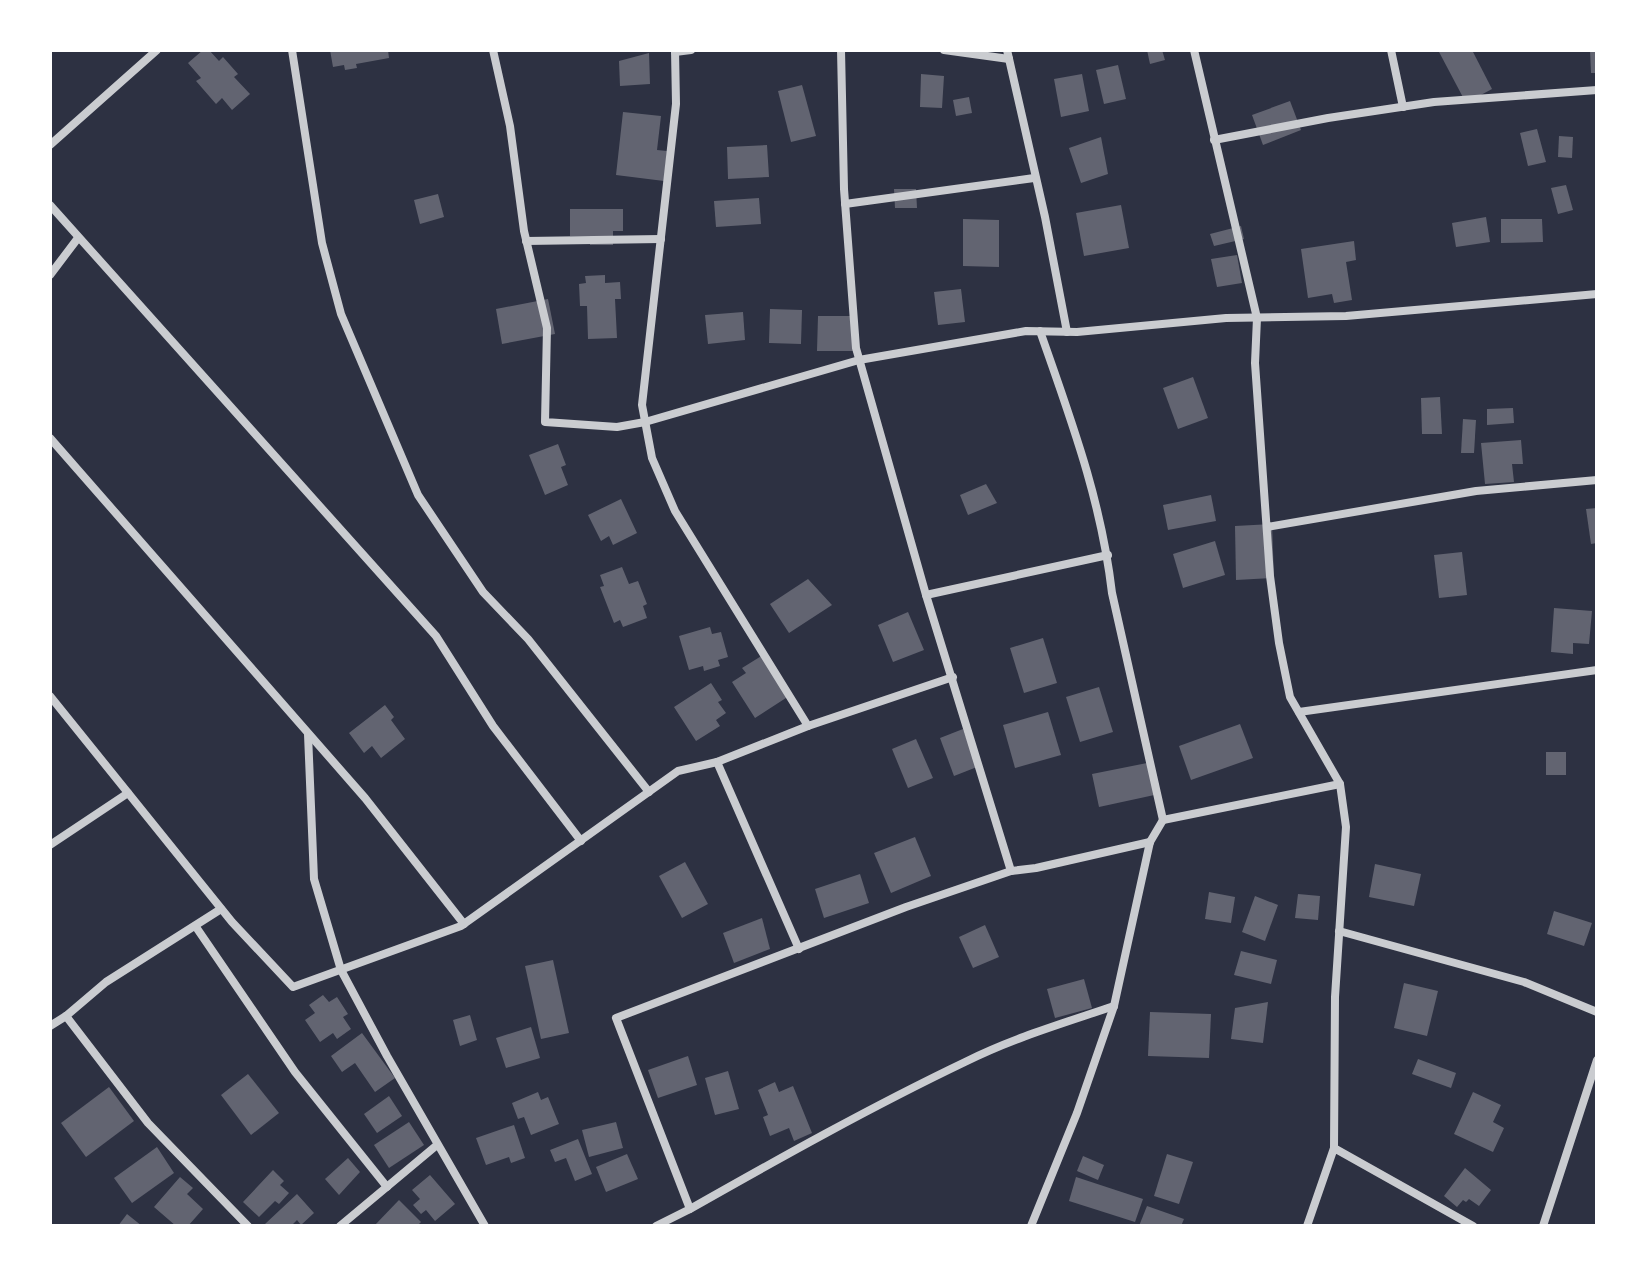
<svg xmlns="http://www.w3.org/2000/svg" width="1647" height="1276" viewBox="0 0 1647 1276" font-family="Ubuntu,sans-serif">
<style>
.building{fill:#626471}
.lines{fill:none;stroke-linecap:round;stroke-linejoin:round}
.minor{stroke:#caccd0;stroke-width:8}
</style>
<rect width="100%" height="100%" fill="#2d3142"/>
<g class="building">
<polygon points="203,50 209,50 219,61 223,57 238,74 234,77 250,94 232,110 222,98 216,104 196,81 201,78 188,63"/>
<polygon points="330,50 388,50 389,58 356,64 357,68 345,70 344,65 333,67"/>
<polygon points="1147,50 1162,50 1165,60 1150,64"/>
<polygon points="1438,50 1472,50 1492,89 1466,103"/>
<polygon points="1590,50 1597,50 1597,73 1591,73"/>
<polygon points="649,53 650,84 620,86 619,61"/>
<polygon points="1118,65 1126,99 1104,104 1096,70"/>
<polygon points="921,74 944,76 942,108 920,107"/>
<polygon points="1082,74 1089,111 1061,117 1054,79"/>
<polygon points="802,85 816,136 791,142 778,91"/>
<polygon points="969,97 972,113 956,116 953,100"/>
<polygon points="1290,101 1301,130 1263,145 1252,115"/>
<polygon points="623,112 661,116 657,150 667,151 664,181 616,175"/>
<polygon points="1537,129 1546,162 1528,166 1520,133"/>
<polygon points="1559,136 1573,137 1572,158 1558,157"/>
<polygon points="1101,137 1108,174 1081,183 1069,148"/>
<polygon points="767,145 769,177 728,179 727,147"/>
<polygon points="1566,185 1573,210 1558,214 1551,188"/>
<polygon points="894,189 916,189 917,208 895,208"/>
<polygon points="438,194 444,217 420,224 414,200"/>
<polygon points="759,198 761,224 716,227 714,201"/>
<polygon points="1121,205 1129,248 1084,256 1076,213"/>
<polygon points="570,209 623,209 623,231 613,231 613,245 590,245 590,236 570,236"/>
<polygon points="1486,217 1490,242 1456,247 1452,223"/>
<polygon points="963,219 999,220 999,267 963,266"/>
<polygon points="1501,219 1542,219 1543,242 1501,243"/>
<polygon points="1241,226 1244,239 1214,246 1210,234"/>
<polygon points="1354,241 1356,260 1346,262 1352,300 1334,303 1332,294 1308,298 1301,249"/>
<polygon points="1237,255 1242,283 1217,287 1211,259"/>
<polygon points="605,275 605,283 620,282 621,299 615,299 617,338 588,339 587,306 580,306 579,284 586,283 585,276"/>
<polygon points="961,289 965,322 938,325 934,292"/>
<polygon points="548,299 555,334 502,344 496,309"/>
<polygon points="770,309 802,310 801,344 769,343"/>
<polygon points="743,312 745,340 708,344 705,315"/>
<polygon points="818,316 855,316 855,351 817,351"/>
<polygon points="1193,377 1208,418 1178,429 1163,388"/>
<polygon points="1440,397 1442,434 1422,434 1421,398"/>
<polygon points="1513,408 1514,423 1487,425 1487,409"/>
<polygon points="1463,419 1476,420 1474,453 1461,453"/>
<polygon points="1521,440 1523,464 1512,464 1514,482 1485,484 1481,443"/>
<polygon points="558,444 566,465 561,467 568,485 545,495 529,455"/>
<polygon points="986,484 997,503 968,515 960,495"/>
<polygon points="1211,495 1216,521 1168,530 1163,505"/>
<polygon points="621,499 637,533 613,545 609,536 601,541 588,515"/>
<polygon points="1597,508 1597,543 1591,544 1586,509"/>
<polygon points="1272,524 1274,578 1236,580 1235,526"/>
<polygon points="1215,541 1225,575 1183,588 1173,554"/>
<polygon points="1462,552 1467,595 1439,598 1434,555"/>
<polygon points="622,567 629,584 638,581 647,604 643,606 647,618 623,627 620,620 614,623 600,587 604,586 600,575"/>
<polygon points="808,579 832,605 789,633 770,604"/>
<polygon points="1554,608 1592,611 1589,644 1573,643 1573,654 1551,652"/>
<polygon points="908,612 924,650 893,662 878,625"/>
<polygon points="710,627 712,634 721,632 728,657 718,660 720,666 704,671 703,666 689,670 679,636"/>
<polygon points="1043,638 1057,683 1024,693 1010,648"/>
<polygon points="763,655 789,696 755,718 732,682 746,673 742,668"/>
<polygon points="711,683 722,700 718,702 726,713 716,720 720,726 696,741 674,707"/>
<polygon points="1099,687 1113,732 1080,742 1066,697"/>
<polygon points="385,705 394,717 391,720 405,739 381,758 372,746 364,753 349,733"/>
<polygon points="1048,712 1061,755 1015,768 1003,725"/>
<polygon points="1240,724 1253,758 1191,780 1179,746"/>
<polygon points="963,729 977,767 954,776 940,738"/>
<polygon points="916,739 933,778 908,788 892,749"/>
<rect x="1546" y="752" width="20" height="23"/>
<polygon points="1152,762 1159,794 1099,807 1092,774"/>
<polygon points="915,837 931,876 891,893 874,853"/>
<polygon points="685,862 708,904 682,918 659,876"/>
<polygon points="1375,864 1421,874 1414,906 1369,897"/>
<polygon points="860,874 869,903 824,918 815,889"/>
<polygon points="1209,892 1235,897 1231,923 1205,919"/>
<polygon points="1298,894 1320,896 1318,920 1295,918"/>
<polygon points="1255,896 1278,905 1265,941 1242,932"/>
<polygon points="1554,911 1592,923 1584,946 1547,934"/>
<polygon points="762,918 770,949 734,963 723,933"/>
<polygon points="985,925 999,957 973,968 959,937"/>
<polygon points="1241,951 1277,960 1271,984 1234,975"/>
<polygon points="553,960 569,1033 541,1039 525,966"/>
<polygon points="1084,979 1092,1008 1055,1018 1047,989"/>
<polygon points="1404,983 1438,991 1427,1036 1394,1028"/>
<polygon points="323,995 329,1002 337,997 348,1014 343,1017 351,1029 337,1039 333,1033 320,1042 305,1020 315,1013 309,1005"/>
<polygon points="1268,1002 1263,1043 1231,1039 1235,1008"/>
<polygon points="1150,1012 1211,1014 1209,1058 1148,1056"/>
<polygon points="470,1015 477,1040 460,1046 453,1020"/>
<polygon points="531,1027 540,1058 506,1068 496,1038"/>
<polygon points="362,1033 395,1078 375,1092 355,1063 342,1072 331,1056"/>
<polygon points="688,1056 697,1085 658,1098 648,1070"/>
<polygon points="1418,1059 1456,1073 1451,1088 1412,1074"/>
<polygon points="728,1071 739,1109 715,1115 705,1078"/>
<polygon points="248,1074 279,1113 251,1135 221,1095"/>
<polygon points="775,1082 779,1092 793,1086 812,1133 794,1141 789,1128 770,1136 763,1117 768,1115 758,1090"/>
<polygon points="109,1087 134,1121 86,1157 61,1123"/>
<polygon points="538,1092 541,1100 548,1097 559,1124 531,1135 524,1117 518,1119 512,1103"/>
<polygon points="1473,1092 1501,1105 1493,1122 1504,1128 1493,1152 1454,1134"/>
<polygon points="389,1096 402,1116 377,1133 364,1114"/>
<polygon points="409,1122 424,1145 389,1168 374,1145"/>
<polygon points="616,1122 623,1148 589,1157 582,1130"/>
<polygon points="514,1125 525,1158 511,1163 509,1157 486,1165 476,1138"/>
<polygon points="578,1139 592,1174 575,1181 566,1158 555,1162 550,1150"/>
<polygon points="157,1147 174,1173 132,1203 114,1178"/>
<polygon points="627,1154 638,1179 606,1192 596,1167"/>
<polygon points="1167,1154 1193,1162 1179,1204 1154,1196"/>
<polygon points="1083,1156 1104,1165 1098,1180 1077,1171"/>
<polygon points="348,1158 360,1172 339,1195 325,1179"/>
<polygon points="1465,1168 1491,1190 1479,1206 1469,1199 1466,1202 1463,1200 1457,1207 1444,1196"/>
<polygon points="273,1170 284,1181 280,1185 289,1193 279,1204 275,1201 259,1217 243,1202"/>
<polygon points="430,1175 455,1204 435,1221 426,1210 421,1214 413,1205 420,1199 412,1190"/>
<polygon points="180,1177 193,1188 187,1194 203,1209 188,1226 176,1226 154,1207"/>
<polygon points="1076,1177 1143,1199 1135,1222 1069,1201"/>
<polygon points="297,1194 314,1213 301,1225 297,1220 291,1226 267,1226 265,1224"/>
<polygon points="399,1200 421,1222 417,1226 374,1226"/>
<polygon points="1147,1206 1184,1219 1181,1226 1139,1226"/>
<polygon points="127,1214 142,1226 118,1226"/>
</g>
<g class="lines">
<g class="minor">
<polyline points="292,50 322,243 341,314 418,495 483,592 528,639 649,792"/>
<polyline points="493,50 510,126 524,231 547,328 545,422 617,427 645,422 859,360 1026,331 1077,332 1226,318 1346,316 1597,294"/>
<polyline points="675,50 676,104 642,405 652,458 675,511 808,726 953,677"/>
<polyline points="841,50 844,189 856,348 926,595 1011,871"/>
<polyline points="944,50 1009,59"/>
<polyline points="1007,50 1045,217 1067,332"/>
<polyline points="1194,50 1257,318 1255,363 1270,576 1279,643 1290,697 1340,784 1346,827 1335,997 1334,1148"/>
<polyline points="1391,50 1403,107"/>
<polyline points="675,52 691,50"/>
<polyline points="1214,140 1328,118 1434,102 1597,90"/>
<polyline points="50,145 157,50"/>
<polyline points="845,204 1034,178"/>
<polyline points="50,205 436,636 493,726 581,841"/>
<polyline points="526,241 661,239"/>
<polyline points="50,275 78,238"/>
<path d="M1040,331c31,89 61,168 72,262l51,227"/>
<polyline points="50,438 365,798 464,924"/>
<polyline points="1267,527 1476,491 1597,480"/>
<polyline points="926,595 1108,555"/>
<polyline points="50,696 232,922 293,987 461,926 678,771 717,762 808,726"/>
<polyline points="1299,712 1597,670"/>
<polyline points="308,734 314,879 341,970 387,1056 485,1226"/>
<polyline points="717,762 799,949"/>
<polyline points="50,845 128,793"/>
<polyline points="196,927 295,1072 387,1187"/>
<polyline points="1339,931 1524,982 1597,1012"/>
<polyline points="66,1016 148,1123 248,1226"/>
<polyline points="50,1026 66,1016 106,982 221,909"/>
<path d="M690,1209c90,-51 181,-102 275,-147 48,-24 99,-39 149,-56"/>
<polyline points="340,1226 437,1145"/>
<polyline points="656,1226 690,1209 616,1018 906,907 1011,871 1036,868 1150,842"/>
<polyline points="1031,1226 1077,1113 1114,1006 1150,842 1163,820 1340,784"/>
<polyline points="1307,1226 1334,1148 1473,1226"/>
<polyline points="1543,1226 1597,1060"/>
</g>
</g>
<rect width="1647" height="1276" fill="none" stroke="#ffffff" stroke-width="104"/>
</svg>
